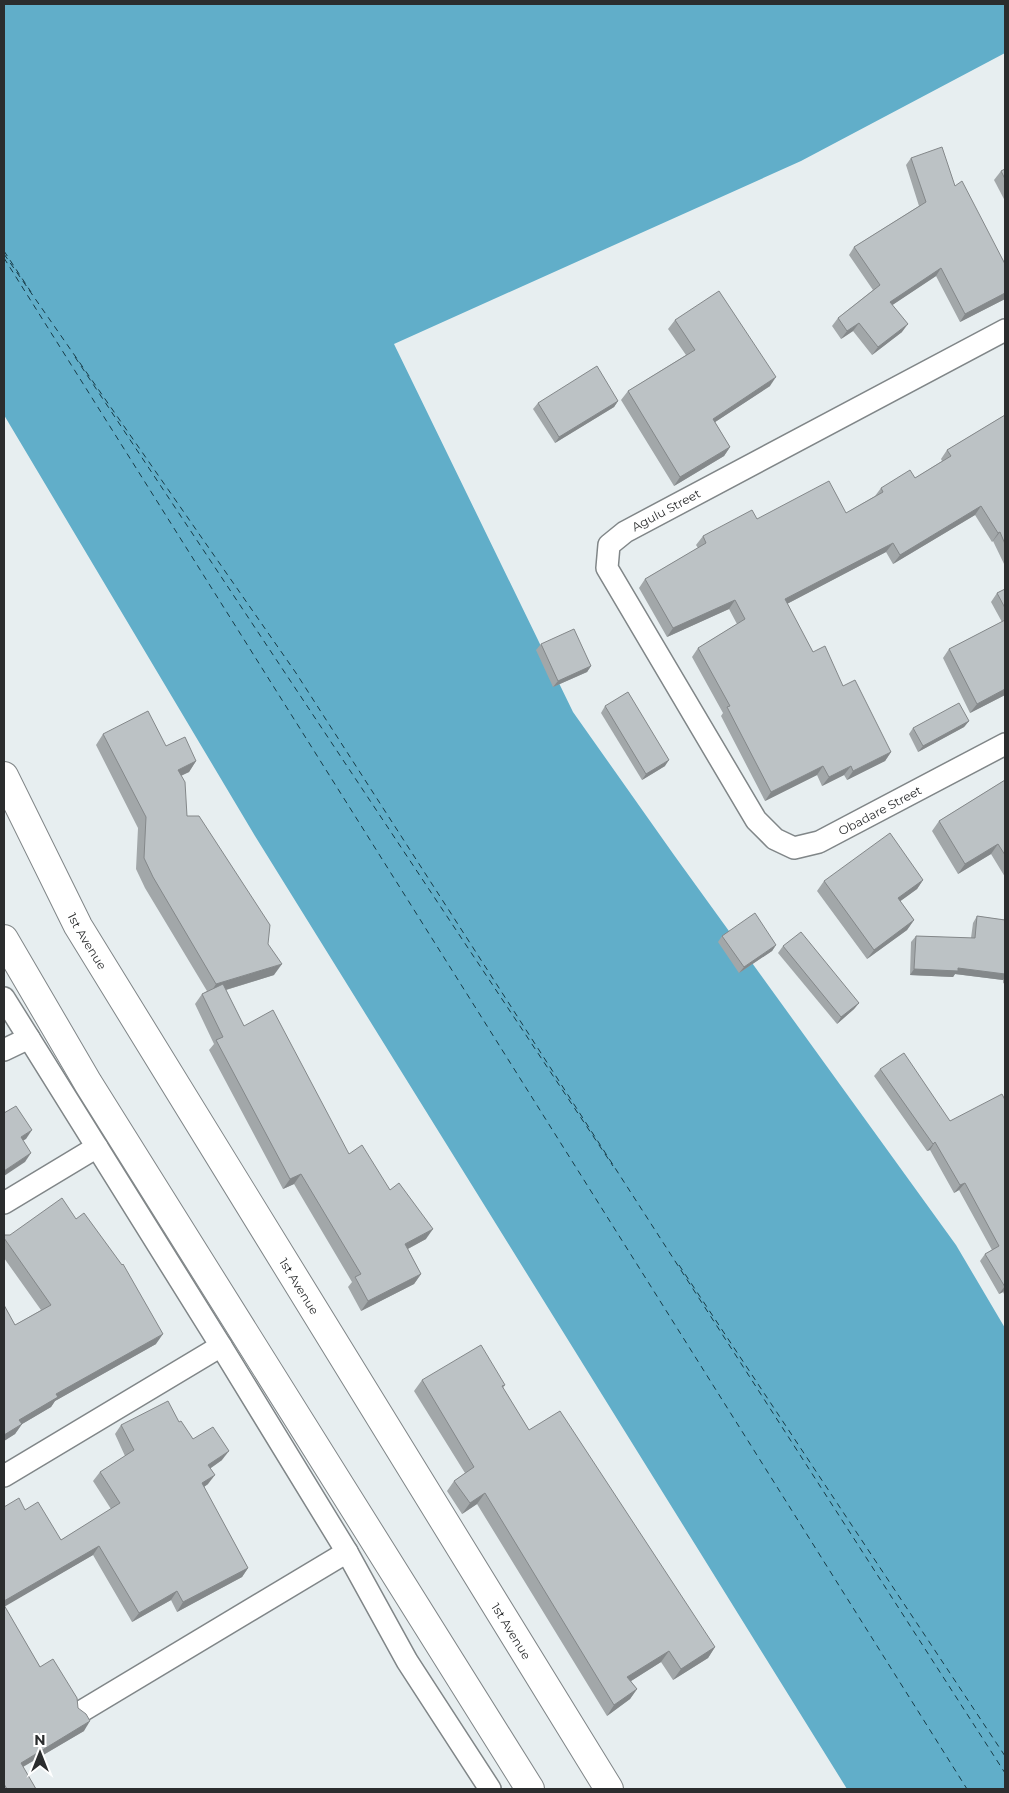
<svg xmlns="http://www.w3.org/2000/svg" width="1009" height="1793" viewBox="0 0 1009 1793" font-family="Montserrat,sans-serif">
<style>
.water{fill:#61aec9}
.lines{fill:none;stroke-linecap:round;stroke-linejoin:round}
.ferry{stroke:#183c48;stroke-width:1;stroke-dasharray:6 5;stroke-linecap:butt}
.minor-casing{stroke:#808688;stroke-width:24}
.secondary-casing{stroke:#808688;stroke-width:30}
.minor{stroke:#fff;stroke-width:21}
.secondary{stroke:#fff;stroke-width:28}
.wall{fill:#a2a7a9}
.shaded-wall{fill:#84888a}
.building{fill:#bcc2c5;stroke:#84888a}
.labels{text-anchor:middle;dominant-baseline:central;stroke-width:4;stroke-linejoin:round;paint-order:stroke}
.street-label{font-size:12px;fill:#2b2d2e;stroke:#fff}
</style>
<rect width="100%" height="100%" fill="#e7eef0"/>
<polygon class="water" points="4,4 1005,4 1005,53 801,161 394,344 573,712 674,855 956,1245 1005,1328 1005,1789 847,1789 255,836 4,415"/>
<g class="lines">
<g class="ferry">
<polyline points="4,251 31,292"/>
<polyline points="4,254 296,673 1005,1773"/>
<polyline points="4,258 967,1789"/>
<polyline points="75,357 613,1166"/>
<polyline points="679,1265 1005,1756"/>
</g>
<defs>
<g id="minor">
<path id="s1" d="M1005,330l-380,202 -16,13 -2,23 149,252 19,19 19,9 25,-6 186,-98"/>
<polyline points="4,998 221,1346 347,1552 407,1661 490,1789"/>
<polyline points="4,1050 29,1038"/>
<polyline points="4,1203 97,1147"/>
<polyline points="4,1476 221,1346"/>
<polyline points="82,1711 347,1552"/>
</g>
<g id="secondary">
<path id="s2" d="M4,776l74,150 531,863"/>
<polyline points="4,939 88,1083 530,1789"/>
</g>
</defs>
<use href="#minor" class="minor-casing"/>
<use href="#secondary" class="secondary-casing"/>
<use href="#minor" class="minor"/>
<use href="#secondary" class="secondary"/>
</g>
<g class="wall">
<polygon points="911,158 955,186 1005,264 1005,299 960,322 936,276 892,305 902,332 872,355 853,331 841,339 832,326 838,318 873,290 849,255 854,247 919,206 906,165"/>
<polygon points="1005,169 1005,201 994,180 1001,171"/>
<polygon points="675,320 770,386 715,422 730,447 724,456 674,486 621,400 628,391 686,355 668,329"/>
<polygon points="618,401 614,407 555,443 533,409 538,403"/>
<polygon points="1005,415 1005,566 993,541 992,542 975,515 893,564 886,552 787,604 813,652 843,686 891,752 885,761 847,780 844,775 822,786 817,775 765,801 721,716 723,713 692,657 698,648 737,624 729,609 667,637 639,588 645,579 698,548 696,545 703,536 757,519 846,513 875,496 881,488 915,478 942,461 941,459 947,450"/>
<polygon points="1005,589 1005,695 970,713 943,658 949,649 1002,622 991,602 997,593"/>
<polygon points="541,644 591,666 587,672 553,687 536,650"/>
<polygon points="605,706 665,766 642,780 601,713"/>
<polygon points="969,721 964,727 918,752 909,734 913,728"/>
<polygon points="103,734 166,746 196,761 189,772 181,776 187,816 268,944 274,975 226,990 244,1026 349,1154 390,1190 426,1239 408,1249 421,1274 414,1284 361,1311 348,1287 352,1282 294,1184 283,1189 209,1050 214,1044 195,1004 202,994 207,991 145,888 136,869 138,828 96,745"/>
<polygon points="1005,780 1005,877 991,854 958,874 932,831 939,821"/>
<polygon points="923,880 917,889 900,901 914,920 907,930 867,959 817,891 824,881"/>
<polygon points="977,916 1005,920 1005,984 1003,983 1003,980 955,974 953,977 910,975 911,942 916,936 971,938 973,923"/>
<polygon points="722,936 776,945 772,951 739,973 718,942"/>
<polygon points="783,946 859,1003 854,1009 837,1024 778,953"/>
<polygon points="880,1069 950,1121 1005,1100 1005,1296 1003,1292 999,1294 980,1261 985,1254 992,1250 959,1190 954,1193 930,1150 927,1151 874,1076"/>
<polygon points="4,1235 156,1344 55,1401 51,1407 22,1424 15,1434 4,1441 4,1305 15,1325 41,1310 4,1258"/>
<polygon points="422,1380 505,1385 503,1388 529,1430 715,1647 708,1658 673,1680 661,1662 631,1681 637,1689 630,1699 607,1716 477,1504 462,1514 447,1491 454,1481 465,1473 414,1391"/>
<polygon points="179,1422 193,1439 222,1460 211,1468 208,1484 204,1487 248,1568 242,1577 177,1612 171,1600 132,1622 93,1555 4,1606 40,1667 78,1708 84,1731 23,1767 36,1789 4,1789 4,1507 25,1510 61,1540 111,1509 93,1481 100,1472 125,1456 115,1434 121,1425"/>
</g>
<g class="shaded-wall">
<polygon points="941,268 936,276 885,310 890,302"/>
<polygon points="1005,293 1005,299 960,322 965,314"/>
<polygon points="859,323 853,331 841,339 847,331"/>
<polygon points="908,324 902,332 872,355 878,347"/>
<polygon points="776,377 770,386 706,428 713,419"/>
<polygon points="618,401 614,407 555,443 559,437"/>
<polygon points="730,447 724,456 674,486 680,477"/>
<polygon points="981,506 975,515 893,564 900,555"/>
<polygon points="1000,532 993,541 992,542 998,533"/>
<polygon points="893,543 886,552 779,608 785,599"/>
<polygon points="735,600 729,609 667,637 673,628"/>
<polygon points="591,666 587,672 553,687 558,681"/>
<polygon points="1005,689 1005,695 970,713 977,704"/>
<polygon points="969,721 964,727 918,752 923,746"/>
<polygon points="891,752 885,761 847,780 853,771"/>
<polygon points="669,760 665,766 642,780 646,774"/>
<polygon points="196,761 189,772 171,780 178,770"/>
<polygon points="823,766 817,775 765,801 771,792"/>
<polygon points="851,766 844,775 822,786 829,777"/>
<polygon points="998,844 991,854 958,874 965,864"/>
<polygon points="923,880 917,889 891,908 898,898"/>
<polygon points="914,920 907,930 867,959 874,950"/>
<polygon points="776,945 772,951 739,973 744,967"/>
<polygon points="282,964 274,975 209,995 216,984"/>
<polygon points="958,968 1005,974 1005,978 1003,980 955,974 953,977 910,975 914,969"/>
<polygon points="859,1003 854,1009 837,1024 841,1017"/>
<polygon points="32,1130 26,1139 14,1146 21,1137"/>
<polygon points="935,1142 930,1150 927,1151 933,1144"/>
<polygon points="31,1153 25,1162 4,1176 4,1171"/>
<polygon points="301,1174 294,1184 283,1189 290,1179"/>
<polygon points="965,1183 959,1190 954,1193 960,1185"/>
<polygon points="433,1229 426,1239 398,1254 405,1244"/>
<polygon points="421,1274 414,1284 361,1311 368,1301"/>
<polygon points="1005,1286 1005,1289 1003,1292 999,1294"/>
<polygon points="163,1334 156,1344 55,1401 51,1407 12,1430 19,1420 56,1394"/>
<polygon points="22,1424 15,1434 4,1441 4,1435"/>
<polygon points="229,1451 222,1460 202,1474 208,1465"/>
<polygon points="215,1475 208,1484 195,1493 202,1483"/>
<polygon points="485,1493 477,1504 462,1514 470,1503"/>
<polygon points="99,1546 93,1555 4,1607 4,1601"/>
<polygon points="248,1568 242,1577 177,1612 183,1602"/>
<polygon points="177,1591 171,1600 132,1622 139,1613"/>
<polygon points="715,1647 708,1658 673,1680 681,1669"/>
<polygon points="669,1651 661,1662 620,1688 627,1677"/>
<polygon points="637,1689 630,1699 607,1716 614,1705"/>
<polygon points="90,1721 84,1731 14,1772 21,1763"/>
</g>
<g class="building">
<polygon points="942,147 955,186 962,181 1005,264 1005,293 965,314 941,268 890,302 908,324 878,347 859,323 847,331 838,318 880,285 854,247 926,202 911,158"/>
<polygon points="1005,169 1005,179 1001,171"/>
<polygon points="719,291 776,377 713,419 730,447 680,477 628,391 695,350 675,320"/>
<polygon points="597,366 618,401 559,437 538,403"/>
<polygon points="1005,415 1005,544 1000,532 998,533 981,506 900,555 893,543 785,599 813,652 825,646 843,686 855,680 891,752 853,771 851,766 829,777 823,766 771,792 727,707 730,706 698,648 745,619 735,600 673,628 645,579 706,543 703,536 752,510 757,519 829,481 846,513 883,492 881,488 910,470 915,478 951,456 947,450"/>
<polygon points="1005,589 1005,608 997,593"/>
<polygon points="1005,620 1005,689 977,704 949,649"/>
<polygon points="574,629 591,666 558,681 541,644"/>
<polygon points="628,692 669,760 646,774 605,706"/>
<polygon points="959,703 969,721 923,746 913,728"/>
<polygon points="148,711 166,746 185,737 196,761 178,770 185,782 187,816 199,816 270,925 268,944 282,964 216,984 153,877 144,858 146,817 103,734"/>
<polygon points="1005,780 1005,855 998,844 965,864 939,821"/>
<polygon points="890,833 923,880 898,898 914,920 874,950 824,881"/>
<polygon points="755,913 776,945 744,967 722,936"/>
<polygon points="977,916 1005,920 1005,974 958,968 958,971 914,969 916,936 975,938"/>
<polygon points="801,932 859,1003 841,1017 783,946"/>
<polygon points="223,984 244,1026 273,1010 349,1154 362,1145 390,1190 399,1183 433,1229 405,1244 421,1274 368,1301 355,1277 361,1274 301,1174 290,1179 216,1040 223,1037 202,994"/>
<polygon points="904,1053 950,1121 1002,1094 1005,1100 1005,1287 985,1254 999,1246 965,1183 960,1185 935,1142 933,1144 880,1069"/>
<polygon points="16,1106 32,1130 21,1137 31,1153 4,1171 4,1112 4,1113"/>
<polygon points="62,1198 76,1219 84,1213 122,1265 123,1264 163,1334 56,1394 58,1397 19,1420 22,1424 4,1435 4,1305 15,1325 51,1305 4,1238 4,1235 10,1235"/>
<polygon points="481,1345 505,1385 502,1386 529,1430 560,1411 715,1647 681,1669 669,1651 627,1677 637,1689 614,1705 485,1493 470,1503 454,1481 474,1467 422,1380"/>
<polygon points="168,1401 179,1422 181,1421 193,1439 213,1427 229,1451 208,1465 215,1475 202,1483 248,1568 183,1602 177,1591 139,1613 99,1546 4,1601 4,1507 19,1498 25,1510 38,1502 61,1540 120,1503 100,1472 134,1450 121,1425"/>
<polygon points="4,1605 40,1667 53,1659 77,1698 78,1708 86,1714 90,1721 21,1763 36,1789 7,1789 4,1784"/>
</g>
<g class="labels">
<g class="street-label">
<text transform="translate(666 510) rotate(-28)">Agulu Street</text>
<text stroke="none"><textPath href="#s1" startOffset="909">Obadare Street</textPath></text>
<text stroke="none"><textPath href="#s2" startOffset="185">1st Avenue</textPath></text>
<text stroke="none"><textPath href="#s2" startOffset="590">1st Avenue</textPath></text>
<text stroke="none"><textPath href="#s2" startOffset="995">1st Avenue</textPath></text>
</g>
</g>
<rect width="1009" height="1793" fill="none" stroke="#2b2d2e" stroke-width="10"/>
<g transform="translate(40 1753)" stroke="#ffffff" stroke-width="4" paint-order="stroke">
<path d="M0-4L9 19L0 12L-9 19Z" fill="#2b2d2e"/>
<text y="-8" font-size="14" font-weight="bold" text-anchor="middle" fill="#2b2d2e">N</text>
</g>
</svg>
